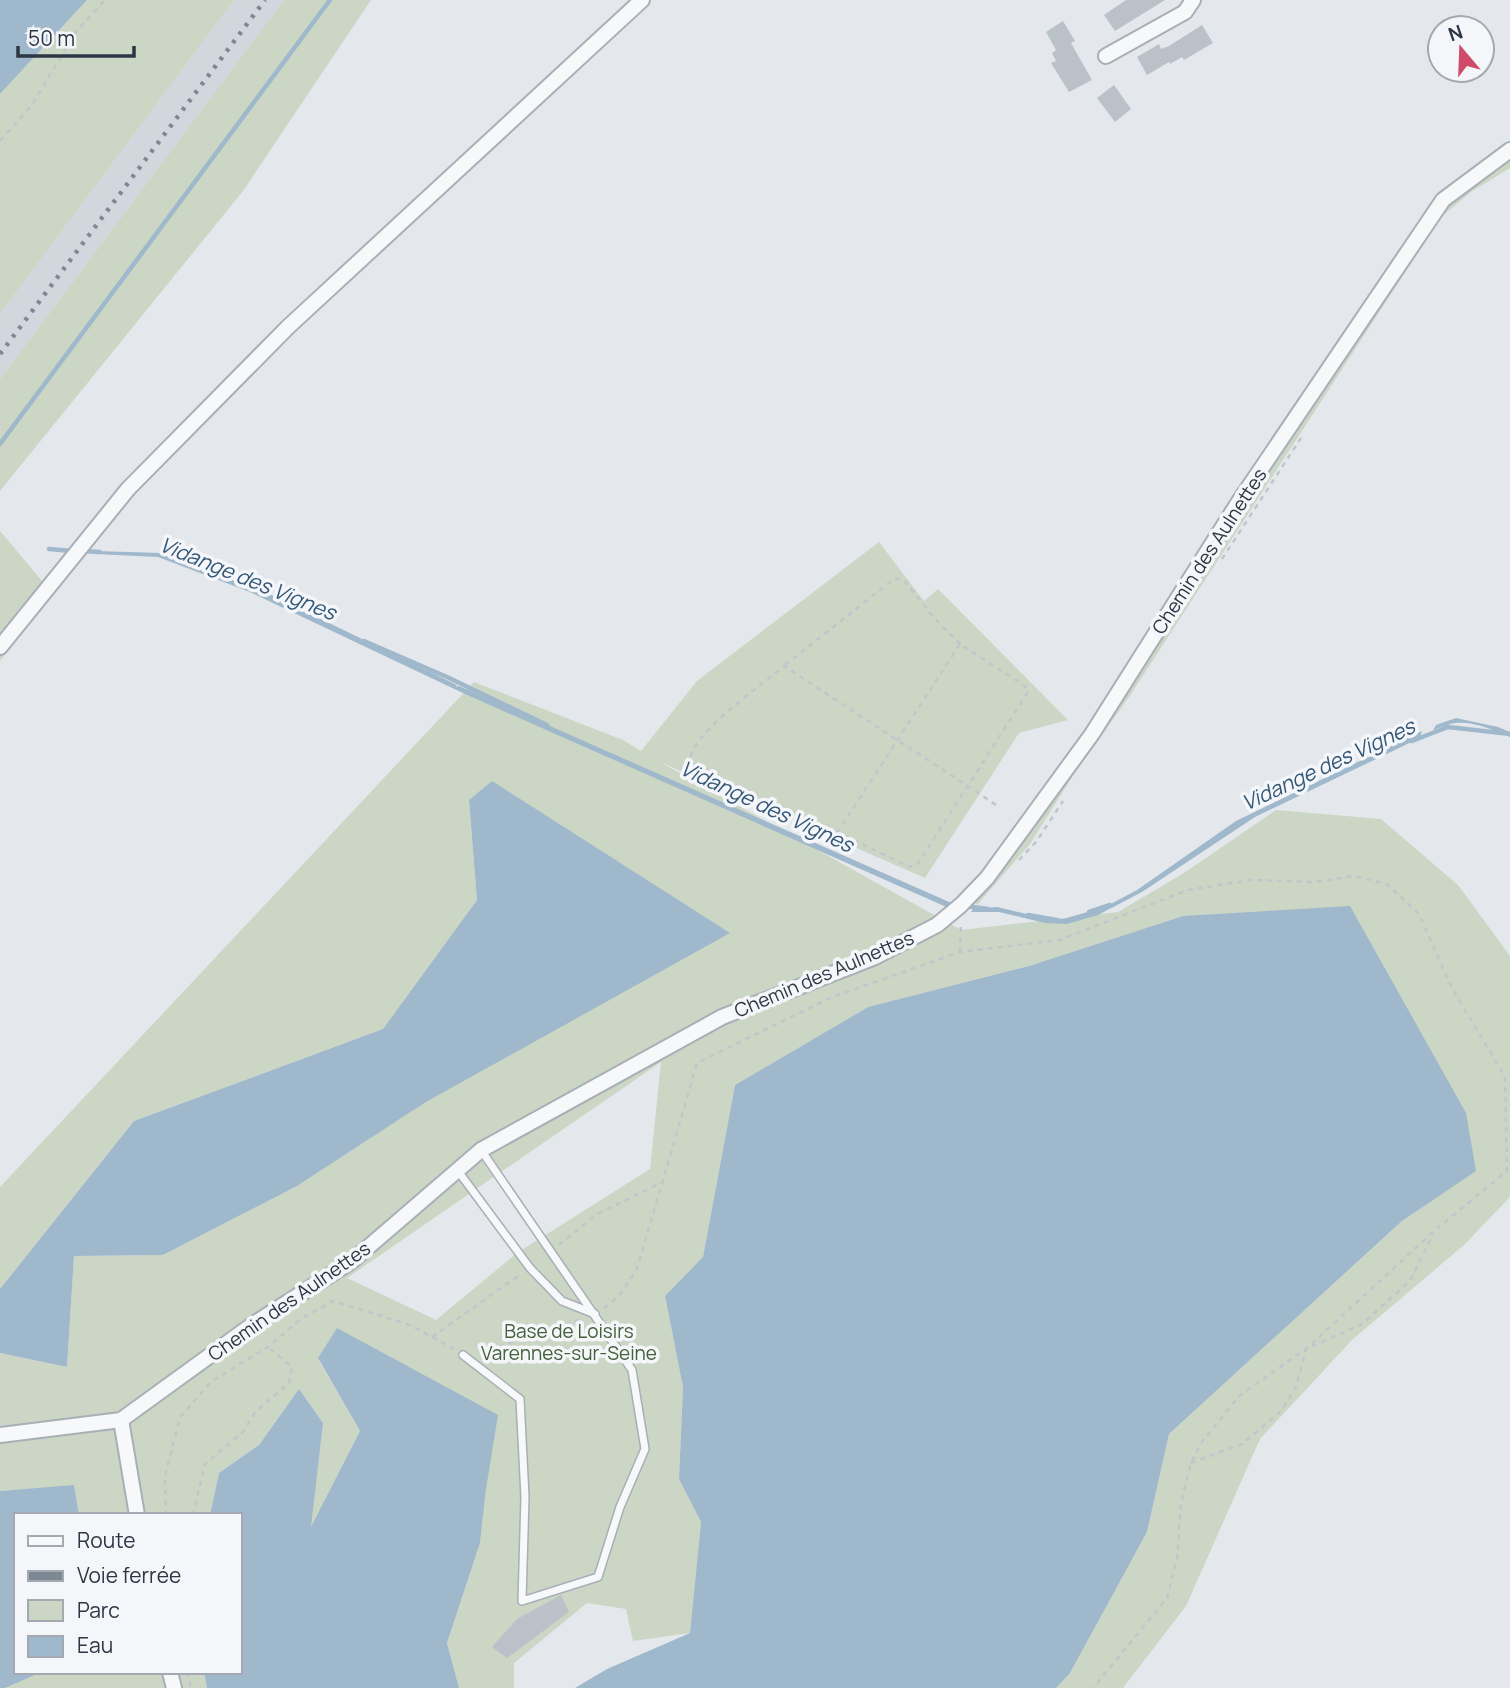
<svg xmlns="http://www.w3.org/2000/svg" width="1510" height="1688" viewBox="0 0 1510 1688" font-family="Manrope,sans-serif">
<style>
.built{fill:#d2d7de}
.green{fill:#cbd6c5;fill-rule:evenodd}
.water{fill:#a0b8cb}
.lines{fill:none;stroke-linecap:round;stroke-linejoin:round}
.stream{stroke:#a0b8cb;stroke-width:4.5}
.building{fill:#bbc1c9}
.lane-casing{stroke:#a9afb6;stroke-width:10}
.street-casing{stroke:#a9afb6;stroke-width:18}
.path{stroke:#c2c6cb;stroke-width:2.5;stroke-dasharray:5 5;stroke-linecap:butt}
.lane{stroke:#f7f8fa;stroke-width:7}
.street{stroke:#f7f8fa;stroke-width:14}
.rail{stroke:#7d8895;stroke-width:4.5;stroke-dasharray:3.5 7;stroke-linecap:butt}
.labels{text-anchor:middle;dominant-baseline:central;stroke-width:7;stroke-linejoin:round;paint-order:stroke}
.street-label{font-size:19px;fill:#2c3644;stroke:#f4f6f9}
.park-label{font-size:19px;fill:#436039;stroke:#f4f6f9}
.water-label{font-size:21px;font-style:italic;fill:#355878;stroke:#f4f6f9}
</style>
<rect width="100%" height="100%" fill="#e4e8ec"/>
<polygon class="built" points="234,0 284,0 0,379 0,314"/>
<g class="green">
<polygon points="87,0 234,0 0,314 0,94"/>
<polygon points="284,0 371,0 243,191 0,491 0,379"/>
<polygon points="1510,158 1510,168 1471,192 1441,217 1129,697 1072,777 1030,844 977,905 971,898 1003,859 1447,200"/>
<polygon points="0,531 53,594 0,661"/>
<path d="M879,542l45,59 14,-12 130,131 -49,13 -94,145 -265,-116 301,168 157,-18 66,-39 92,-63 105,9 77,66 52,71v241l-46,48 -112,95 -92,99 -74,167 -63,82h-67l14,-15 77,-141 22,-98 233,-213 74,-51 -293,-254 -154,50 -161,41 -133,78 -32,172 -38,39 18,91 -4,92 22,43 -11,111 -57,8 -7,-32 -39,-6 -73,60v25h-55l-12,-45 33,-100 6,-54 -168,-130 42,72 -50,99 13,-107 -24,-34 -40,56 -40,28 -9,42h-131l-5,-29 -74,5v-138l67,14 7,-111 89,-1 134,-69 129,-84 303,-170 -260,-132 8,100 -94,129 -249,92 -134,168v-102l474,-505 149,58 18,11 56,-70zM661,1062l-11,107 -133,84 -81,67 -89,-42z"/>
<polygon points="42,1672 204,1672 207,1688 5,1688"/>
</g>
<g class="water">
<polygon points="0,0 87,0 0,94"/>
<polygon points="96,551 161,553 267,593 457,685 456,687 459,686 956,905 951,909 465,694 250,592 158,557 95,554"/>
<path d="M1456,718l42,9 12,5v5c-15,-7 -38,-16 -55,-14 -7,1 -15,5 -22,7l3,-5z"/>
<polygon points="1422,731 1420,738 1255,817 1142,892 1098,915 1067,924 1045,923 999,912 971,912 973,909 997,907 1035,916 1063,919 1105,907 1137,890 1236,821"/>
<polygon points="492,781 730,933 426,1102 297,1186 163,1255 74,1256 67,1367 0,1353 0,1289 134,1121 383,1029 477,900 469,800"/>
<polygon points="1350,906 1466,1113 1476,1171 1402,1221 1169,1434 1147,1532 1070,1673 1056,1688 575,1688 607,1669 690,1633 701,1522 679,1479 683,1387 665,1296 703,1257 735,1085 868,1007 1029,966 1183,916"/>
<polygon points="337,1328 498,1415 486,1489 480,1543 447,1643 459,1688 207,1688 204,1672 240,1672 240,1515 210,1515 219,1473 259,1445 299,1389 323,1423 311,1527 360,1431 318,1358"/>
<polygon points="74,1485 79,1515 16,1515 16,1672 42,1672 5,1688 0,1688 0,1491"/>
</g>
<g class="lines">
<g class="stream">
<polyline points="0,444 330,0"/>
<polyline points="49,549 72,551"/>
<polyline points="81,551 100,552"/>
<polyline points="364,641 447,677 547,725"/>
<polyline points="1412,741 1448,727 1510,734"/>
<polyline points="965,906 988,909"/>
<polyline points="1089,912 1110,905"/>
<polyline points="1028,915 1057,920"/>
</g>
</g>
<g class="building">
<polygon points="1126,0 1165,0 1115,31 1104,15"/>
<polygon points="1063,21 1075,41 1071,43 1092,80 1069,92 1051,63 1056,61 1052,53 1056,50 1046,32"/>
<polygon points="1202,25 1213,43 1184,60 1182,57 1170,64 1169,62 1147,75 1137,57 1159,44 1161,49 1169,46"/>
<polygon points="1114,85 1131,109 1115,122 1097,98"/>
<polygon points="561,1595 569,1612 507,1658 492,1647 517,1619"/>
</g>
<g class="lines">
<defs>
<g id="lane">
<polyline points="458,1171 530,1268 562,1301 595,1314"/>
<polyline points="463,1355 520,1399 525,1497 522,1601 598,1577 620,1507 645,1449 632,1370 481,1150"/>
</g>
<g id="street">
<polyline points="1106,56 1185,12 1193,0"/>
<polyline points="0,647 128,489 288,327 642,0"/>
<polyline points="121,1420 137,1515"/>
<polyline points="0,1435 121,1420 252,1325 352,1261 481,1150 722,1017 875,957 937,925 961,905 987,878 1092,734 1240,500 1443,200 1510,150"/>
<polyline points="170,1672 174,1688"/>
</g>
</defs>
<use href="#lane" class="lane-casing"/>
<use href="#street" class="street-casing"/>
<g class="path">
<polyline points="0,141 32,105 75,33 105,0"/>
<polyline points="1222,559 1301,438"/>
<polyline points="785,665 894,579 903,579 935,619 960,644"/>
<path d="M837,833l123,-189 65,42 3,6 -111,173 -7,2 -216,-102c-3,-5 -4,-9 -1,-15 16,-29 65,-62 91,-84 71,47 142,92 212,139"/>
<polyline points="1019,860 1036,842 1063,801"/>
<polyline points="960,952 961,923"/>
<polyline points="559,1245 597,1214 661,1183"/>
<polyline points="604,1308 619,1296 637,1269 697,1063 830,998 960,952 1059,940 1188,890 1251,880 1315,882 1354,876 1387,884 1419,914 1452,988 1505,1077 1507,1171 1434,1231 1306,1349 1239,1396 1201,1443 1191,1463 1181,1503 1177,1558 1167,1598 1093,1688"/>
<polyline points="432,1337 521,1274"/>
<polyline points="480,1353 579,1320"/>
<polyline points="1191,1463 1242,1444 1281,1411 1296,1387 1306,1349 1362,1324 1410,1281 1433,1234"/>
<polyline points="166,1515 165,1476 180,1417 212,1381 268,1347 302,1318 333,1301 410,1325 454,1349"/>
<polyline points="193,1515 205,1464 243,1432 256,1411 289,1383 292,1367 268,1347"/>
<polyline points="187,1672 191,1688"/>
</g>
<use href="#lane" class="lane"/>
<use href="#street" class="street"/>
<polyline class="rail" points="0,354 265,0"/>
</g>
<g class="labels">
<g class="street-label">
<text transform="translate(1209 551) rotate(-57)">Chemin des Aulnettes</text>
<text transform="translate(824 974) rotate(-23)">Chemin des Aulnettes</text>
<text transform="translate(289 1301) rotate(-35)">Chemin des Aulnettes</text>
</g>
<g class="park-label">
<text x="569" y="1331">Base de Loisirs<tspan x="569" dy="22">Varennes-sur-Seine</tspan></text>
</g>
<g class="water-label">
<text transform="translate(248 578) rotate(22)">Vidange des Vignes</text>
<text transform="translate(1328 764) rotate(-25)">Vidange des Vignes</text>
<text transform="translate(767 806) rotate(25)">Vidange des Vignes</text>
</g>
</g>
<rect x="14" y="1513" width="228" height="161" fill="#f4f6f9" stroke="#a4a9b1" stroke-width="2"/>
<rect x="28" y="1536" width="35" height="10" fill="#f7f8fa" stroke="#a4a9b1" stroke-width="2"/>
<text x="77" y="1548" font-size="21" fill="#2c3644">Route</text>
<rect x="28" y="1571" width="35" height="10" fill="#7d8895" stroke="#a4a9b1" stroke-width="2"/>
<text x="77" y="1583" font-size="21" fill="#2c3644">Voie ferrée</text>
<rect x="28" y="1600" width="35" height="21" fill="#cbd6c5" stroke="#a4a9b1" stroke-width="2"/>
<text x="77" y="1618" font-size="21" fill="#2c3644">Parc</text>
<rect x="28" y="1636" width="35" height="21" fill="#a0b8cb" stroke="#a4a9b1" stroke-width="2"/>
<text x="77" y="1653" font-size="21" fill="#2c3644">Eau</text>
<g transform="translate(1461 49) rotate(341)"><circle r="33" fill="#f4f6f9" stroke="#a4a9b1" stroke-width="2"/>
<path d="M0-5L12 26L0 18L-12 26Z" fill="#ce4c69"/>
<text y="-10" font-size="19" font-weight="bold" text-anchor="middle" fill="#2c3644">N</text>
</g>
<path d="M18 46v10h116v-10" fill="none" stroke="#2c3644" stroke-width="3.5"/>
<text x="28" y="46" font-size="21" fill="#2c3644" stroke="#f4f6f9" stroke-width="5" paint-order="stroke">50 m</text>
</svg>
